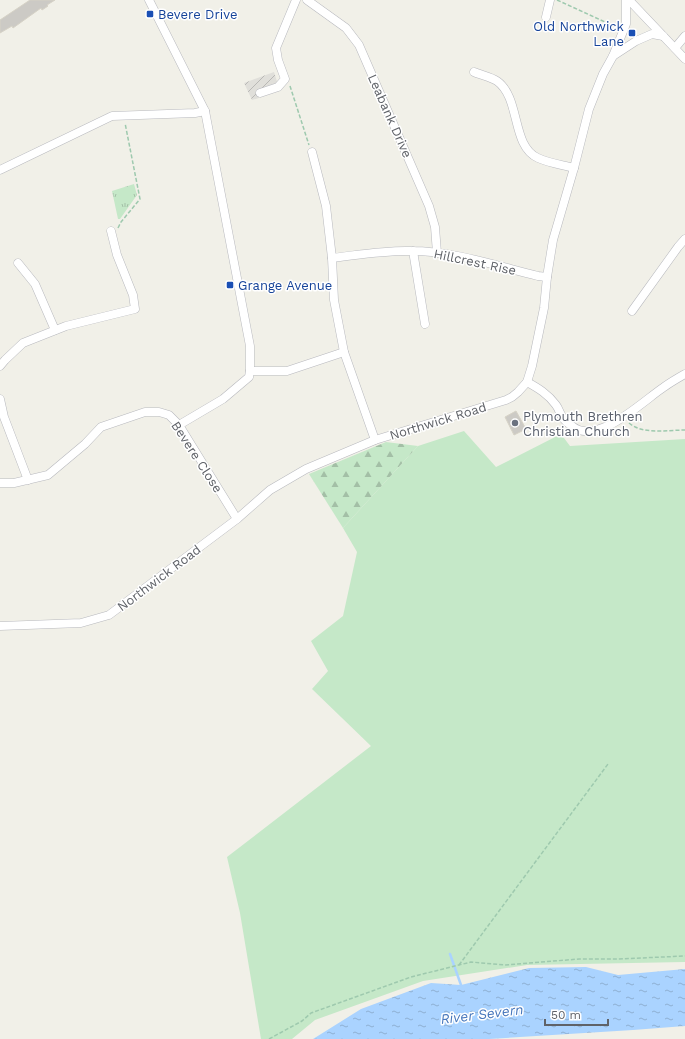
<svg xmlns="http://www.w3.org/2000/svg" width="685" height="1039" viewBox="0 0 685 1039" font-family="'Work Sans',sans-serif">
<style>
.industrial{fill:url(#industrial-furrows)}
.grass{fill:#c5e8c8}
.forest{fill:url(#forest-firs)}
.park{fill:url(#park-tufts)}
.water{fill:url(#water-ripples)}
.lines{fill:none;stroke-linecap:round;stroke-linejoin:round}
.stream{stroke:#aad3ff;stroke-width:2.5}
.building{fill:#cccac5;stroke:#d6d2c6}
.minor-casing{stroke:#b8b9be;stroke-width:9}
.path{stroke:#9ec9ae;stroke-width:1.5;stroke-dasharray:4 2;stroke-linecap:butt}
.minor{stroke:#fff;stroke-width:8}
.transit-dot{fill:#1a4fb4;stroke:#fff;stroke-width:1.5}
.worship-dot{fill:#6b7280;stroke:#fff;stroke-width:1.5}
.labels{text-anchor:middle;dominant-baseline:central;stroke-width:3;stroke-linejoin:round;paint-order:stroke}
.transit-label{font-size:13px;fill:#164399;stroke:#fff;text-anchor:start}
.street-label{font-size:13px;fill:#5f6268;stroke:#fff}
.worship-label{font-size:13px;fill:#5b616d;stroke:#fff;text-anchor:start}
.water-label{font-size:14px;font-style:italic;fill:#4777bc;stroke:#fff}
</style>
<defs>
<pattern id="industrial-furrows" width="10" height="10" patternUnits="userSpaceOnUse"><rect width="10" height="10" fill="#e0dfda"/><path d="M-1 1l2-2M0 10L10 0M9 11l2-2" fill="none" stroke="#b9b8b5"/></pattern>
<pattern id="forest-firs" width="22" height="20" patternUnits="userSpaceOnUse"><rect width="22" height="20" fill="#c5e8c8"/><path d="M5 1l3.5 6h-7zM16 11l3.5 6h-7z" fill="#a3bfa6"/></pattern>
<pattern id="park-tufts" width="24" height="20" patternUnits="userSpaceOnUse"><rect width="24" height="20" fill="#c5e8c8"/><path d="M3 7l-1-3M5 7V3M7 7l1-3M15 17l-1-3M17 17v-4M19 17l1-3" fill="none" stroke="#a3bfa6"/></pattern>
<pattern id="water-ripples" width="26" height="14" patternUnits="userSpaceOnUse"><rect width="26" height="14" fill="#aad3ff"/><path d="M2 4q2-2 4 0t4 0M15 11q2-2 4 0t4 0" fill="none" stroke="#8eafd2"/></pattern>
</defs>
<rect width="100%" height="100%" fill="#f1f0e8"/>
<polygon class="industrial" points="274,72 279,88 259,95 259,98 252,100 244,83"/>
<polygon class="grass" points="464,431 496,467 561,434 570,446 685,439 685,962 527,965 423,981 315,1020 292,1039 261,1039 240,913 227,857 371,746 312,689 328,671 311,641 343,616 357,552 343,528 418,446"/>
<polygon class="forest" points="386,442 418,446 343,528 309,474"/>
<polygon class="park" points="134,184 137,195 120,219 118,219 112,191"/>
<polygon class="water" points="586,967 618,975 685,969 685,1026 633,1030 489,1039 313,1039 361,1009 431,983 461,985 529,968"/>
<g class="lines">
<polyline class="stream" points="450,954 461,985"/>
</g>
<g class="building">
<polygon points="30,0 55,0 47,5 48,6 42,10 41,8 13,28 12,26 0,33 0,20"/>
<polygon points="516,411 526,429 514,435 505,417"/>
</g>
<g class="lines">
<defs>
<g id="minor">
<polyline points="149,0 205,111 250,346 250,371 249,377 223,399 179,425"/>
<polyline points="307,0 346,28 359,45 429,206 435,227 437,253"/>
<polyline points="629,0 685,59"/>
<polyline points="546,17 550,0"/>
<polyline points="675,48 685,36"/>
<polyline points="613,56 636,41 652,34 663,36"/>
<path d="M474,72c7,3 17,5 23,9 24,17 14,65 41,77 11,5 25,7 36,10"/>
<polyline points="260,93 278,87 285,79 278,60 276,48 296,0"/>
<polyline points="312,152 326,206 332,258 334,300 344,352 375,440"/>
<polyline points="0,170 112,116 195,113 205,111"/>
<polyline points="413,251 425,324"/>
<path d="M332,258c26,-3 53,-8 79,-7 43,0 86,15 127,25l9,1"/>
<polyline points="18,263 35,284 55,330"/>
<polyline points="632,311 678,247 685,239"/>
<polyline points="0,366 5,360 23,343 66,326 135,309 133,295 117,255 111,231"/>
<polyline points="250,371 287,371 344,352"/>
<path d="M527,382c11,6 21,12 29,23 3,4 4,9 7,13 2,3 6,6 9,8 25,21 72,-26 92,-39 7,-5 14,-9 21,-13"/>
<polyline points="0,399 4,417 28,480"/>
<polyline points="0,483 14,483 48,475 85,444 101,427 145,412 159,412 169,415 179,425 237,519"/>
<polyline points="0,626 81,623 109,615 237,519 270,490 306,469 375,440 506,400 512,397 518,392 527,382 532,366 544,308 547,277 553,240 574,168 589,109 603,74 613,56 626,24 626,0"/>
</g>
</defs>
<use href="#minor" class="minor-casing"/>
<g class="path">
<polyline points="557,0 616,27"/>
<polyline points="290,86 309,145"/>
<polyline points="118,228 121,222 140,199 125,123"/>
<path d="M629,423c14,12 38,7 56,7"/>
<polyline points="459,965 608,764"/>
<polyline points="269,1039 302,1021 311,1013 411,977 471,962 505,965 579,959 618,959 685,956"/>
</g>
<use href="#minor" class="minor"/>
</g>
<g class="transit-dot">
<rect x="146" y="10" width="8" height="8" rx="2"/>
<rect x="628" y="29" width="8" height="8" rx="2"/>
<rect x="226" y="281" width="8" height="8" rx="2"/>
</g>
<circle class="worship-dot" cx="515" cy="423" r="4"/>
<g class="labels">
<g class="transit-label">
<text x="158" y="14">Bevere Drive</text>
<text x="624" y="26" text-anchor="end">Old Northwick<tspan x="624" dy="15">Lane</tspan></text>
<text x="238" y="285">Grange Avenue</text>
</g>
<g class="street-label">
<text transform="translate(390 116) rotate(66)">Leabank Drive</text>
<text transform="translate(475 262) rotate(12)">Hillcrest Rise</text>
<text transform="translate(438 421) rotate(-17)">Northwick Road</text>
<text transform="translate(197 457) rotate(57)">Bevere Close</text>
<text transform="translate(159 578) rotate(-37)">Northwick Road</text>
</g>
<g class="worship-label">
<text x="523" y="416">Plymouth Brethren<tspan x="523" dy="15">Christian Church</tspan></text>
</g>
<g class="water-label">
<text transform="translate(482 1014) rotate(-7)">River Severn</text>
</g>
</g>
<path d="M545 1019v6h63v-6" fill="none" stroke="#5f6268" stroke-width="2"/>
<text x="551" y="1019" font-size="12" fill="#5f6268" stroke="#ffffff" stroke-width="3" paint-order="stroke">50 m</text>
</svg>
